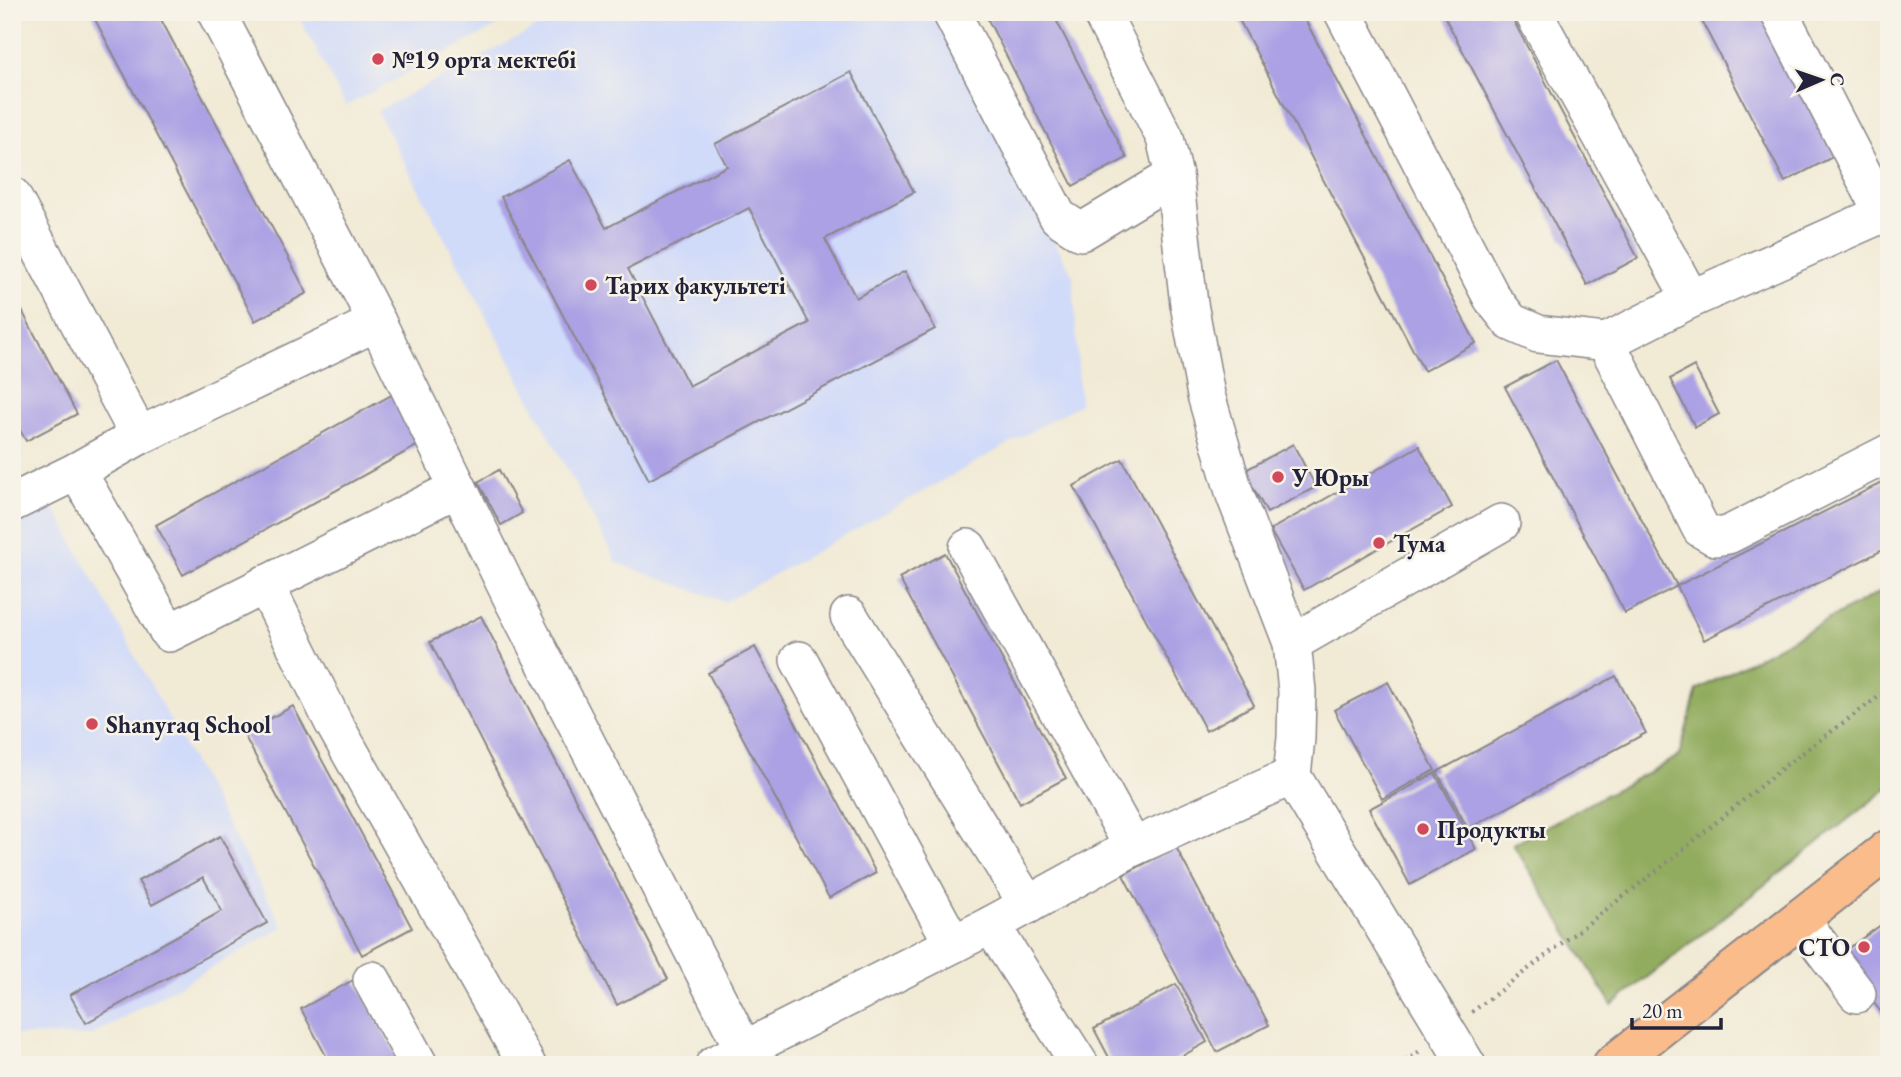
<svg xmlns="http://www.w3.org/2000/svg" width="1901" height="1077" viewBox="0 0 1901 1077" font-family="'EB Garamond',serif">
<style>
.built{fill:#d0daf9}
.forest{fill:#92ac5e;stroke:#5a674c;stroke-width:2}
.building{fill:#aba1e4;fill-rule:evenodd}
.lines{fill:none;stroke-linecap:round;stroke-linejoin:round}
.minor-casing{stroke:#8a8688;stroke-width:40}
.major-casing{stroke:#8a8688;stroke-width:42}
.path{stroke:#8a8688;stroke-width:4.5;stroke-dasharray:2 5;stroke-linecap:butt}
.minor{stroke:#fff;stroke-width:37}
.major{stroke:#f9bc8a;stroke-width:38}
.poi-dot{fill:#d1495b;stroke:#f7f3e8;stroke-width:2.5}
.labels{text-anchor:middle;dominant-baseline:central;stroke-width:5;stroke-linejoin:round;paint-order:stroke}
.poi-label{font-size:24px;font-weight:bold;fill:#22223b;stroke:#f7f3e8;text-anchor:start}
</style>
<rect width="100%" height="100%" fill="#f7f3e8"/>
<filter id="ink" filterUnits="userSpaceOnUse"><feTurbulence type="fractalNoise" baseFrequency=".0143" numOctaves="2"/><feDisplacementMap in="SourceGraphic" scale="14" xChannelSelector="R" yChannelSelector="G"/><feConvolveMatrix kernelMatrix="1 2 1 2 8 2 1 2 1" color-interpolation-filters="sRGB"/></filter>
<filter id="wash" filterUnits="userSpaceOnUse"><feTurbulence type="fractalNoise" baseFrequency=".00686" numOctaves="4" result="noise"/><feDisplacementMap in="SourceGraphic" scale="28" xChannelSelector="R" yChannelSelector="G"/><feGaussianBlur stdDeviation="1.57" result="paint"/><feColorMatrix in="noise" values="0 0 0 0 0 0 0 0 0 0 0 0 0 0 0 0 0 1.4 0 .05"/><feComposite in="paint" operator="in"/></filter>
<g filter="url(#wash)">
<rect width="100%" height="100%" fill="#f1ead5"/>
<g class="built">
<polygon points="296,12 523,12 346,106"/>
<polygon points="566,12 931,12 1073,276 1080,404 725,602 617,563 377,111"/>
<polygon points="50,500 283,927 90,1036 12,1035 12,520"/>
</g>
<polygon class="forest" points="1889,587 1889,787 1612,1005 1513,844 1679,756 1697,690"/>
<g id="blocks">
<g class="building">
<polygon points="91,12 157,12 307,293 255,321"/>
<polygon points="984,12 1052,12 1127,158 1073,186"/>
<polygon points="1235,12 1301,12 1476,343 1424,371"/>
<polygon points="1442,12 1509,12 1638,258 1587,285"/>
<polygon points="1697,12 1766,12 1840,153 1785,182"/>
<path d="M851,72l63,120 -89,47 31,59 49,-27 30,58 -286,151 -148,-283 69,-37 36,68 121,-62 -12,-22zM749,208l60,115 -120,63 -61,-117z"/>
<polygon points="12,292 77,414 26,441 12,416"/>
<polygon points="1556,360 1677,586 1889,479 1889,547 1704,640 1677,586 1625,613 1505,387"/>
<polygon points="1694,366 1719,414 1695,427 1670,379"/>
<polygon points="395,393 422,443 183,575 156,525"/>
<polygon points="1293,444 1316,487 1267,513 1244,471"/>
<polygon points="1419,446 1452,507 1304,590 1270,530"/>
<polygon points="1122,459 1254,705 1206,731 1074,486"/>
<polygon points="499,470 522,513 501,525 478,482"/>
<polygon points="945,553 1066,778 1020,803 899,578"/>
<polygon points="481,616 668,979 617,1005 430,642"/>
<polygon points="755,647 876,873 829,898 708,673"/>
<polygon points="1616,676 1646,733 1468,829 1437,772"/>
<polygon points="1388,682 1435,770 1382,799 1334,710"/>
<polygon points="293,706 412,928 362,955 243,733"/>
<polygon points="1435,773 1476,849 1410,885 1369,809"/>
<polygon points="220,836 267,923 86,1023 70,995 222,911 203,877 152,905 138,881"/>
<polygon points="1176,847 1269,1025 1217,1052 1123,875"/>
<polygon points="1881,925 1889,936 1889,1010 1883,1015 1839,955"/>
<polygon points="355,979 402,1065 331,1065 301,1009"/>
<polygon points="1176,984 1207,1042 1166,1065 1113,1065 1094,1029"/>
</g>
</g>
</g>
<g filter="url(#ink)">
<use href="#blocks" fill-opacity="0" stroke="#8a8688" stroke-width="2"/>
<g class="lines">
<defs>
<g id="minor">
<polyline points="216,12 377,322 513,600 744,1050"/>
<polyline points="951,12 1058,217 1081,232 1174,176"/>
<polyline points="1101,12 1165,138 1174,176 1189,304 1206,395 1235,495 1292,643 1297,691 1296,738 1292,776"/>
<polyline points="1343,12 1492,298 1511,322 1538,334 1606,342"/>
<polyline points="1533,12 1691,299 1889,211"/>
<polyline points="1779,12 1883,213"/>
<polyline points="12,196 139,436"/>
<polyline points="1691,299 1606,342 1701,529 1715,537 1728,535 1889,453"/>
<polyline points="77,471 169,633 458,488"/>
<polyline points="12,503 77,471 139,436 377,322"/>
<polyline points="968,548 1133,847"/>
<polyline points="265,584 333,722 527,1065"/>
<polyline points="849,616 1028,905"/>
<polyline points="1292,643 1501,523"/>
<polyline points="799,660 953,944"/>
<polyline points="1800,919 1857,994"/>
<polyline points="991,925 1080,1065"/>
<polyline points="372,980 419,1065"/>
<polyline points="714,1065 991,925 1133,847 1292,776 1467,1065"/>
</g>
<polyline id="major" points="1612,1065 1889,849"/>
</defs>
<use href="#minor" class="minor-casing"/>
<use href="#major" class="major-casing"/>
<g class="path">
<polyline points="1472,1012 1663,866 1786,765 1889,689"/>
<polyline points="1400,1065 1420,1051"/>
</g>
<use href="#minor" class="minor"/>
<use href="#major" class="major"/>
</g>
</g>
<g class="poi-dot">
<circle cx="378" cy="59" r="7"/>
<circle cx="591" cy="285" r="7"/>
<circle cx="1278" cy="477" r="7"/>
<circle cx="1379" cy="543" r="7"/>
<circle cx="92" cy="724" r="7"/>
<circle cx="1423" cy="829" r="7"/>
<circle cx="1864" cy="947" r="7"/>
</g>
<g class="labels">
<g class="poi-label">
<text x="392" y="59">№19 орта мектебі</text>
<text x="605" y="285">Тарих факультеті</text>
<text x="1292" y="477">У Юры</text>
<text x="1393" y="543">Тума</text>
<text x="106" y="724">Shanyraq School</text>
<text x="1437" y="829">Продукты</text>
<text x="1850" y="947" text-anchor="end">СТО</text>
</g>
</g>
<rect width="1901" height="1077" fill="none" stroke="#f7f3e8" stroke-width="42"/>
<g transform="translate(1821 80) rotate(88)" stroke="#f7f3e8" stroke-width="5" paint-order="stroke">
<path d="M0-5L12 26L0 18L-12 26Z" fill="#22223b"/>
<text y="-10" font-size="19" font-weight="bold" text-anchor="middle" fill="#22223b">С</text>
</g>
<path d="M1632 1018v10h89v-10" fill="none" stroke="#22223b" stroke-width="3.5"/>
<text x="1642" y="1018" font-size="21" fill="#22223b" stroke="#f7f3e8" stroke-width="5" paint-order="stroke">20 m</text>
</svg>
